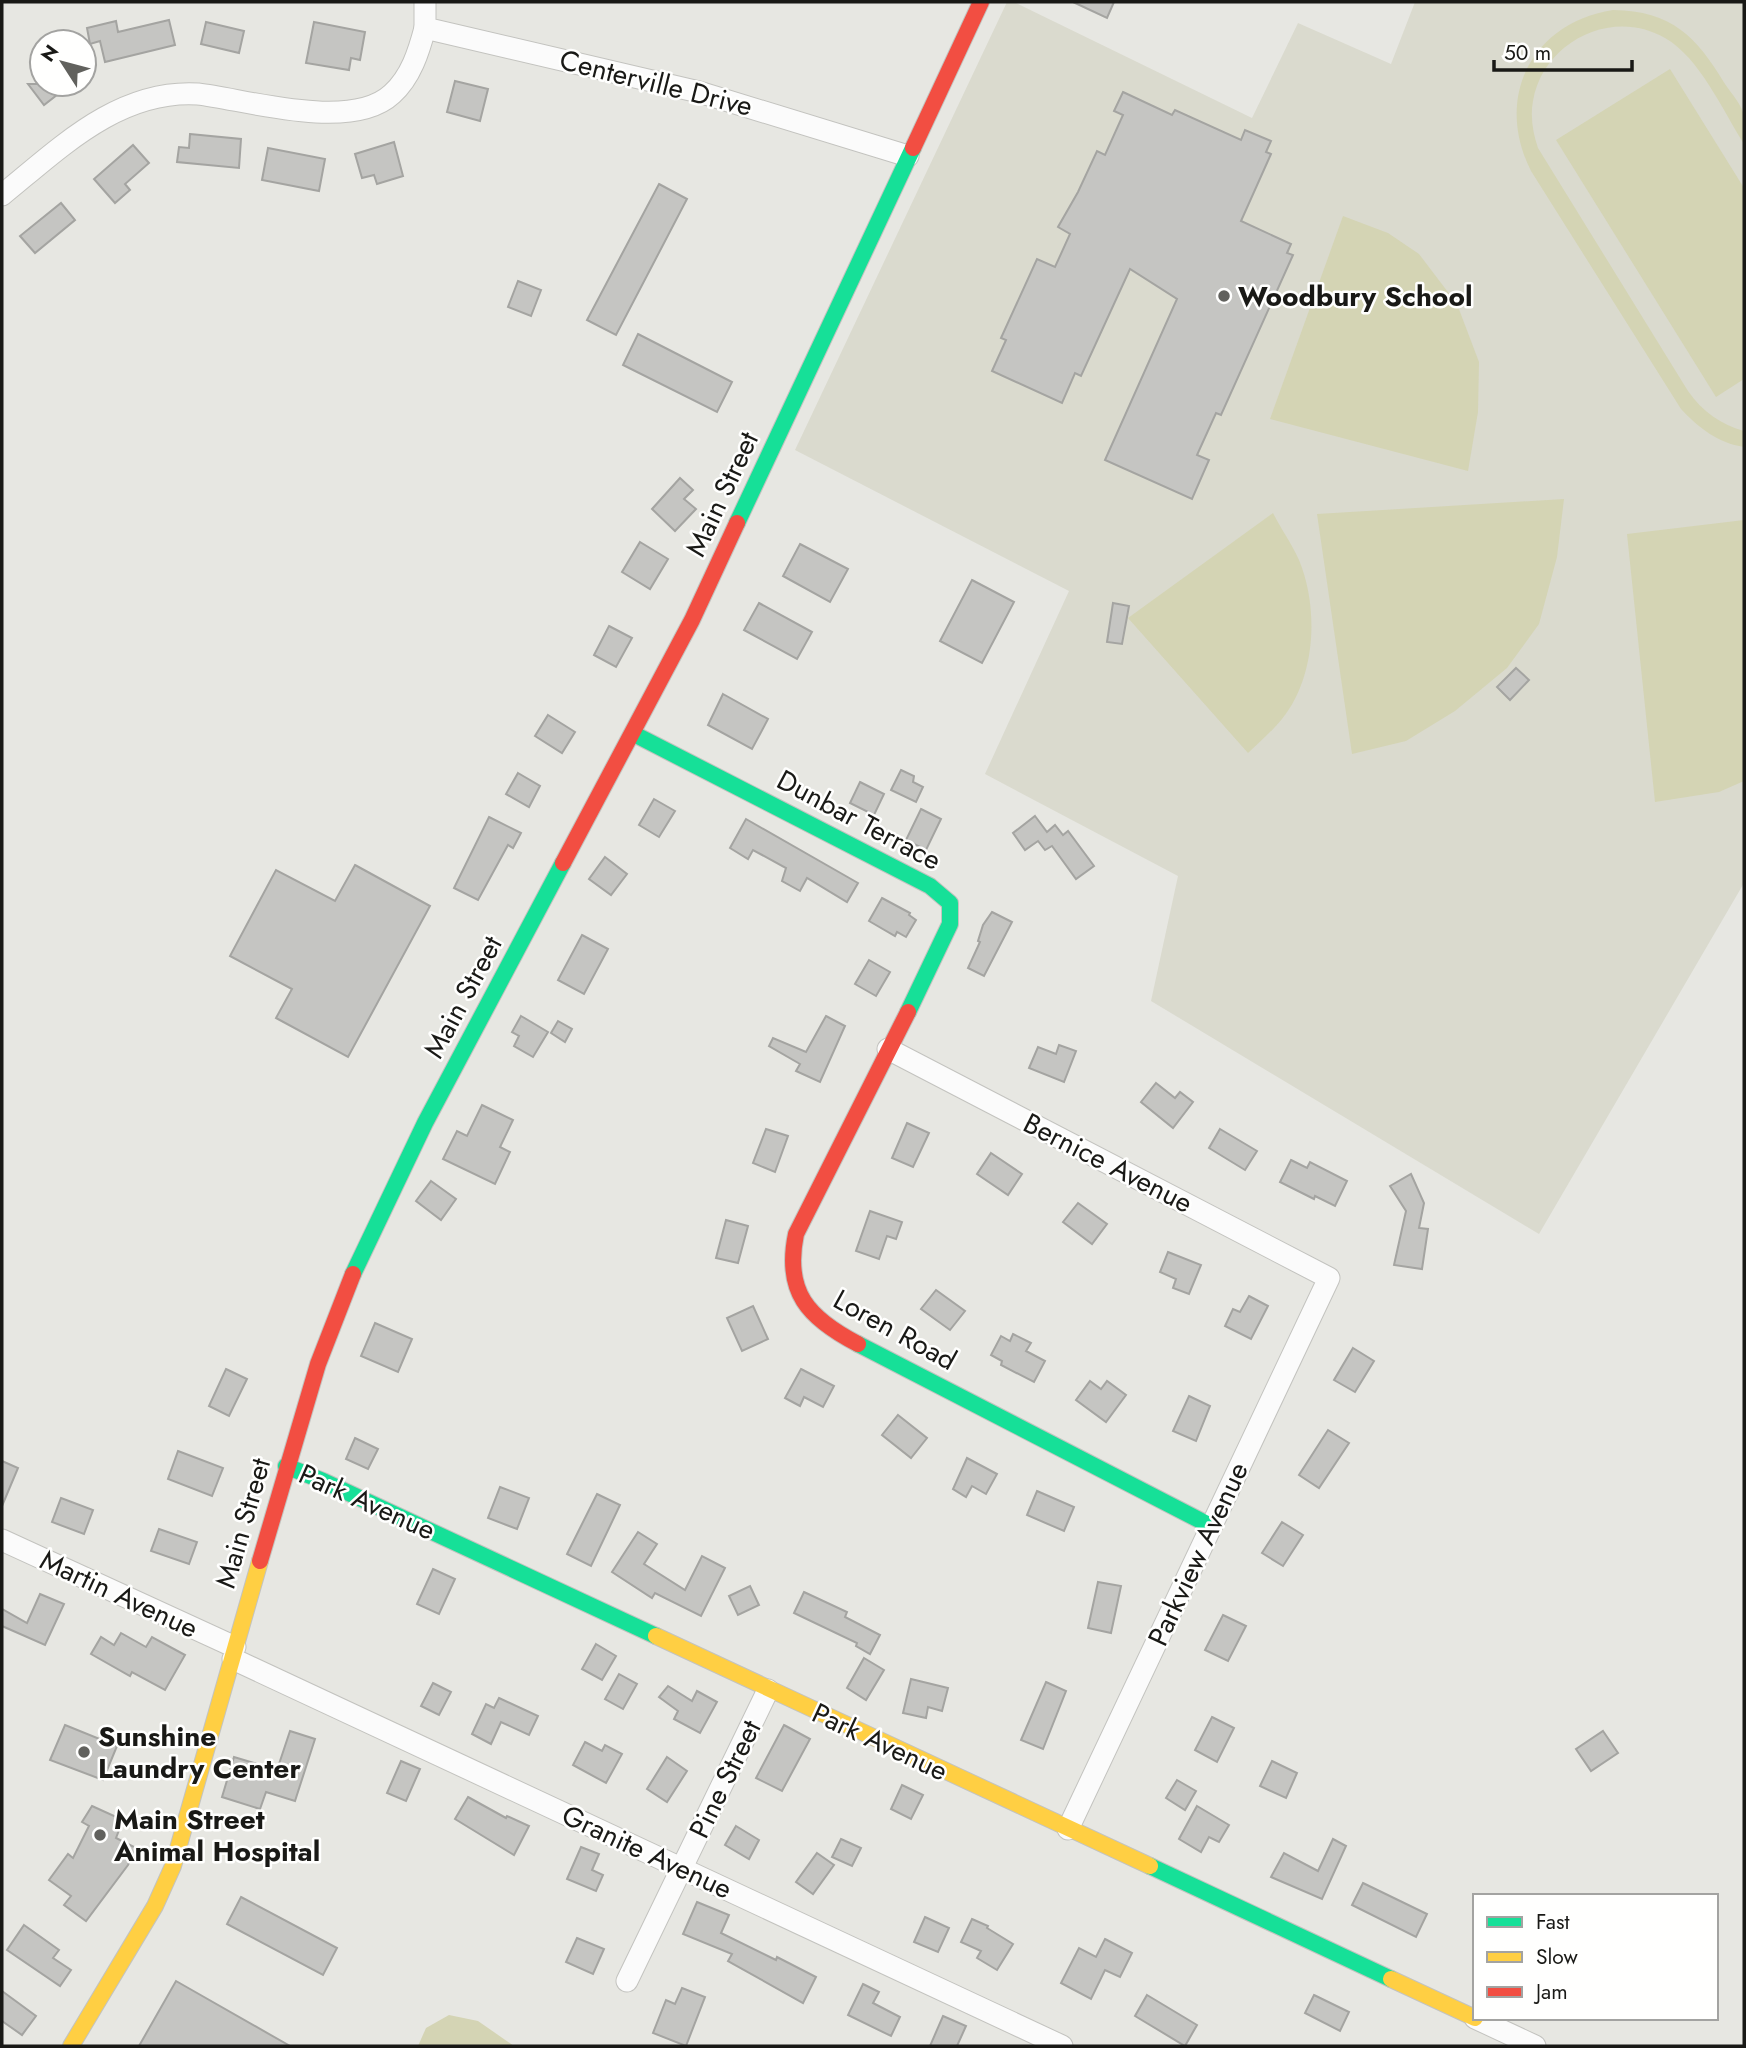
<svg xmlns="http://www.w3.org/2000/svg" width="1746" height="2048" viewBox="0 0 1746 2048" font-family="Jost,sans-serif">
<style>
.built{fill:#dadace}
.green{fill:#d4d4b4}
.building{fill:#c5c5c2;stroke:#a4a4a1;stroke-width:2}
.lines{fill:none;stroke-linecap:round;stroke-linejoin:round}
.street-casing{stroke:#c3c3bf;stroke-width:23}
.fast-casing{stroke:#c3c3bf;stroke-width:18}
.slow-casing{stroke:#c3c3bf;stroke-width:18}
.jam-casing{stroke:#c3c3bf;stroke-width:18}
.street{stroke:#fbfbfb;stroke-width:21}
.fast{stroke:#16e098;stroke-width:16}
.slow{stroke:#ffcf43;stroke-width:16}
.jam{stroke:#f24e42;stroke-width:16}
.poi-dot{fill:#61615d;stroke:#fffffe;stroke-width:2.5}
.labels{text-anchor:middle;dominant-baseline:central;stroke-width:5;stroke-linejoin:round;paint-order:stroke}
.street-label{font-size:28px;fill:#191916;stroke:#fffffe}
.poi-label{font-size:28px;font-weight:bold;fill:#191916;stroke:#fffffe;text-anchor:start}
</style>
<rect width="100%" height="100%" fill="#e7e7e2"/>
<polygon class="built" points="1007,2 1014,2 1252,118 1298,23 1391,64 1415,2 1744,2 1744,883 1539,1234 1151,1001 1178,876 985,774 1069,591 795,450"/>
<g class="green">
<path d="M1613,10c59,1 83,26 112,74 6,9 18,22 19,33 1,8 0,18 0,27 -21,-33 -44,-86 -79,-106 -53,-31 -122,4 -132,63 -3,16 0,32 5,47l150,243c15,21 32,33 56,40v16c-26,-4 -45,-19 -63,-38l-150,-238c-37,-73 0,-148 82,-161z"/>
<polygon points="1670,69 1744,188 1744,379 1716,397 1556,140"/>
<polygon points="1343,216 1388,233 1419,254 1457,304 1479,362 1478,412 1468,471 1270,419"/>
<polygon points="1564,499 1557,557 1539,624 1507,668 1455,711 1406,741 1352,754 1317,514"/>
<path d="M1273,513c8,16 19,31 26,47 20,48 17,117 -17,159 -10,12 -22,23 -34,34l-120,-135z"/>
<polygon points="1744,520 1744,781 1719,792 1655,802 1627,534"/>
<polygon points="449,2015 478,2021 514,2046 418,2046 426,2028"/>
</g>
<g class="building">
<polygon points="1073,2 1114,2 1107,18"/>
<polygon points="169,20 175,45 105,62 100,41 90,44 87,28 116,21 118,32"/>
<polygon points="206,22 244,31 239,53 201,44"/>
<polygon points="314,22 365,32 360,60 351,58 349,70 306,63"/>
<polygon points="455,81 488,89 480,121 447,112"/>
<polygon points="28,84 71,84 44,105"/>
<polygon points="1123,92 1172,115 1175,110 1241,140 1245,130 1271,141 1266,152 1271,154 1241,221 1291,244 1287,253 1293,255 1221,415 1216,413 1197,455 1209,460 1192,499 1105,460 1177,299 1130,269 1081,376 1075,373 1062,403 992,371 1006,340 1001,338 1037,259 1055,267 1070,234 1058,227 1078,192 1097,151 1105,155 1123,115 1114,111"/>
<polygon points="190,134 241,139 239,168 177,162 179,147 189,148"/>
<polygon points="394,142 403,176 377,184 374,175 362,178 355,154"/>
<polygon points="133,145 149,163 125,184 130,190 115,203 94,179"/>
<polygon points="268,148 325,159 319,191 262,180"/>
<polygon points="659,184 687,199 616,335 587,320"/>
<polygon points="61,203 75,220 35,253 20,236"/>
<polygon points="518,281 541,290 531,316 508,307"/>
<polygon points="638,334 732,382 717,412 623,365"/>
<polygon points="680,478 693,490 684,499 696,509 675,531 652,509"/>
<polygon points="640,542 668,559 650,589 622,572"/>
<polygon points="800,544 848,569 830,602 783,576"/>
<polygon points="972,580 1014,602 982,663 940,641"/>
<polygon points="759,603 812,632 797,659 744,630"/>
<polygon points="1113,603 1129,606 1122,644 1107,642"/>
<polygon points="609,626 632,638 616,667 594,655"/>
<polygon points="1516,668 1529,680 1510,700 1497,687"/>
<polygon points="723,694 768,719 752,749 708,725"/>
<polygon points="548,715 575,732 562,753 535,736"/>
<polygon points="901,770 914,776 913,782 923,787 916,802 891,790"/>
<polygon points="518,773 540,786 529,807 506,794"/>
<polygon points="860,782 884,794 874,815 850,803"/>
<polygon points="654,799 675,811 659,837 639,825"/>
<polygon points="921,809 941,819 926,850 906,840"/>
<polygon points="1035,816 1047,832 1055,825 1063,835 1068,831 1094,866 1076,879 1052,846 1045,850 1038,841 1025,850 1013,833"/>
<polygon points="489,817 521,833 513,848 508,845 478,900 454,888"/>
<polygon points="746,819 858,883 847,902 807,878 800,891 782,881 786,868 753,850 748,859 730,848"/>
<polygon points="605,857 627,874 611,895 589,879"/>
<polygon points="355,865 430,906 348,1057 276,1018 292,989 230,956 276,870 335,901"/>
<polygon points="882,898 910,913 909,915 916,920 906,937 897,932 895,936 869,921"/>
<polygon points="992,912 1012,922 984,976 968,968 980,942 978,941 983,925"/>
<polygon points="582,935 608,949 584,994 558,980"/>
<polygon points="869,960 890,972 876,996 855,984"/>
<polygon points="521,1016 548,1032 533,1057 514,1046 519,1036 512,1032"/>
<polygon points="826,1016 845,1026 820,1082 796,1071 800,1064 769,1046 773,1038 806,1052"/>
<polygon points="558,1021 572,1029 565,1042 551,1033"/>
<polygon points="1059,1045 1076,1051 1064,1082 1029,1068 1038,1047 1056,1054"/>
<polygon points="1156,1083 1175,1098 1180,1092 1193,1102 1173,1128 1141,1102"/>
<polygon points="482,1105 513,1120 500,1147 510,1152 495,1184 443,1159 457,1131 467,1136"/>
<polygon points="907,1123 929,1133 913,1167 892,1158"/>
<polygon points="766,1129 788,1136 775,1172 753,1163"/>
<polygon points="1220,1129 1257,1151 1245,1170 1209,1148"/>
<polygon points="991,1153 1022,1174 1008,1195 977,1174"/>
<polygon points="1291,1160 1307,1168 1310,1162 1347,1181 1335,1206 1315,1196 1314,1199 1280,1182"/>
<polygon points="1411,1174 1424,1203 1419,1228 1428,1229 1422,1269 1394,1265 1406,1211 1390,1186"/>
<polygon points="431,1181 456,1199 441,1220 416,1201"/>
<polygon points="1078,1203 1107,1224 1092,1244 1063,1222"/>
<polygon points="870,1211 902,1222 896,1239 887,1236 879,1259 856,1251"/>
<polygon points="726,1220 748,1226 738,1263 716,1258"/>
<polygon points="1168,1252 1201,1265 1189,1294 1173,1288 1176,1279 1160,1272"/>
<polygon points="936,1290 965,1311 950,1330 921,1309"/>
<polygon points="1249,1296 1268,1306 1251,1339 1225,1326 1233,1309 1240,1312"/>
<polygon points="753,1306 768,1339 742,1351 727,1318"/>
<polygon points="375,1323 412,1339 398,1372 361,1356"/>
<polygon points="1013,1334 1031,1343 1026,1351 1045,1361 1034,1382 1001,1365 1002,1361 991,1355 1001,1336 1010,1341"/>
<polygon points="1353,1348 1374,1361 1355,1392 1334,1380"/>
<polygon points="226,1369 247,1379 229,1416 209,1406"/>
<polygon points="801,1369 834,1386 823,1407 804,1397 800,1406 785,1398"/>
<polygon points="1090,1381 1101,1389 1107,1381 1126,1395 1106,1422 1076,1400"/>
<polygon points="1189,1396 1210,1406 1196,1441 1173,1431"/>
<polygon points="898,1415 927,1438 911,1458 882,1435"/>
<polygon points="1328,1430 1349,1443 1319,1488 1299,1475"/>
<polygon points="355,1438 378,1449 368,1469 346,1459"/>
<polygon points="178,1451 223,1468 212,1496 168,1479"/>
<polygon points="967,1458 997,1474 986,1494 972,1486 966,1497 953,1489"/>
<polygon points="2,1461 18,1468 2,1506"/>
<polygon points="500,1487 529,1498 517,1529 488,1518"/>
<polygon points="1037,1491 1074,1507 1064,1531 1027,1515"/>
<polygon points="597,1494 620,1505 591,1566 567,1554"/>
<polygon points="61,1498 93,1510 84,1534 52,1522"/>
<polygon points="1282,1522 1303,1535 1283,1566 1262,1553"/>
<polygon points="159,1529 197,1542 189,1564 151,1551"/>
<polygon points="638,1532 657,1544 644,1564 685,1590 702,1556 725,1568 701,1616 655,1593 652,1598 612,1572"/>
<polygon points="433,1569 455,1579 439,1614 417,1604"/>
<polygon points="1098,1582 1121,1586 1111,1633 1088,1628"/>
<polygon points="750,1586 759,1605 738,1615 729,1596"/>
<polygon points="804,1592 847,1612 845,1617 880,1635 870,1654 856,1646 857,1643 794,1613"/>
<polygon points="40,1594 64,1604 45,1645 2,1626 2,1609 27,1623"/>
<polygon points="1223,1615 1246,1626 1228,1661 1205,1650"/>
<polygon points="121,1633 146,1647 152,1637 185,1655 165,1690 132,1672 130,1676 91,1654 101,1637 114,1645"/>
<polygon points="596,1644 616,1656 602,1680 582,1669"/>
<polygon points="864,1658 884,1670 866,1700 847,1688"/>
<polygon points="619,1674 637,1684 623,1709 605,1699"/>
<polygon points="911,1679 948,1688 942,1711 928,1707 926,1718 903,1713"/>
<polygon points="1046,1682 1066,1691 1043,1749 1021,1740"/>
<polygon points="433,1683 451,1692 439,1715 421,1706"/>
<polygon points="668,1686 692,1701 697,1691 717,1702 700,1733 674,1719 678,1711 659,1697"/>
<polygon points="499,1698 538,1716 529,1735 501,1722 491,1744 472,1734 486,1704 494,1708"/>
<polygon points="1212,1717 1234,1728 1217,1762 1195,1750"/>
<polygon points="65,1725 117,1746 103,1780 50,1760"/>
<polygon points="784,1725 810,1739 782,1791 756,1778"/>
<polygon points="290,1731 315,1739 295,1801 266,1792 260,1809 222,1797 234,1757 277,1770"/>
<polygon points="1603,1731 1618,1753 1591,1771 1576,1749"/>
<polygon points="585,1742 602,1751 605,1745 622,1754 606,1783 573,1765"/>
<polygon points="667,1757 687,1771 667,1802 647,1789"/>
<polygon points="401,1761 420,1769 406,1801 387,1793"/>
<polygon points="1272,1761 1297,1773 1286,1798 1260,1786"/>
<polygon points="1177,1780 1196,1791 1185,1810 1166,1798"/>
<polygon points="902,1785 923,1795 911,1819 891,1809"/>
<polygon points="468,1797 506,1818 507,1816 529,1826 514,1855 455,1819"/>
<polygon points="92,1806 123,1820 116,1838 136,1848 128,1865 86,1921 64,1905 71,1896 49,1880 68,1854 73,1858 89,1826 82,1822"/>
<polygon points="1197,1806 1229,1825 1219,1842 1209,1837 1201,1852 1179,1839"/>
<polygon points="736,1826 759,1840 749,1859 725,1845"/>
<polygon points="841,1839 861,1848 852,1866 832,1857"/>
<polygon points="1333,1839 1346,1846 1322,1899 1271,1877 1284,1853 1318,1871"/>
<polygon points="581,1847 599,1854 592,1870 603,1875 596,1891 567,1879"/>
<polygon points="817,1853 834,1865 813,1894 796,1882"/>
<polygon points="1363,1883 1427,1914 1416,1937 1352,1905"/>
<polygon points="241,1897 337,1948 323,1975 227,1924"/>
<polygon points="697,1902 729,1915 721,1933 776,1960 777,1957 816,1977 803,2003 728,1961 732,1954 683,1934"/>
<polygon points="925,1917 949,1928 938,1952 914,1942"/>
<polygon points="972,1919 988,1926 987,1928 1013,1944 997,1970 977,1958 981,1951 961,1942"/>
<polygon points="24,1925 59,1950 53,1958 71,1970 60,1986 7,1950"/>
<polygon points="577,1938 604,1949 593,1974 566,1962"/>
<polygon points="1105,1939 1132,1953 1120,1977 1105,1970 1091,1999 1061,1983 1079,1948 1096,1957"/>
<polygon points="176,1981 290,2046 139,2046"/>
<polygon points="863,1984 879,1992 873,2003 900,2017 891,2036 848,2015"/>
<polygon points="682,1988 705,1997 686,2046 653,2033 666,2000 675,2004"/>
<polygon points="2,1991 36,2016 22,2035 2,2021"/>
<polygon points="1147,1995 1197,2025 1185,2046 1135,2016"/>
<polygon points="1314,1995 1349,2012 1340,2031 1305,2013"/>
<polygon points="943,2016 966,2026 957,2046 930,2046"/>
</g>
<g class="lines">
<defs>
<g id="street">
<polyline points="425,2 425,28 699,92 908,156"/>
<path d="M2,195c57,-46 116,-106 196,-101 50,6 153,38 194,0 19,-17 27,-43 33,-66"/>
<polyline points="888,1049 1329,1278 1068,1829"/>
<polyline points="2,1540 235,1647"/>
<polyline points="233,1659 1062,2046"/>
<polyline points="627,1981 768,1690"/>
<polyline points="1475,2018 1535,2046"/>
</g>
<g id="fast">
<polyline points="737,523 913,148"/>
<polyline points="634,734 930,886 950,903 950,924 908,1012"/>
<polyline points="353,1274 425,1123 563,863"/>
<polyline points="858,1344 1211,1526"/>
<polyline points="286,1466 323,1481 656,1636"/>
<polyline points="1150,1866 1391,1979"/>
</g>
<g id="slow">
<polyline points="656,1636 1150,1866"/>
<polyline points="1391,1979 1475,2018"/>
<polyline points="71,2046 155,1906 173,1866 260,1561"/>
</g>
<g id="jam">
<polyline points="913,148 981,2"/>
<polyline points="563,863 692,620 737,523"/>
<path d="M858,1344c-50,-26 -74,-52 -62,-110l112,-222"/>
<polyline points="260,1561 318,1364 353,1274"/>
</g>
</defs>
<use href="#street" class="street-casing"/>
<use href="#fast" class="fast-casing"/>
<use href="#slow" class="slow-casing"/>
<use href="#jam" class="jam-casing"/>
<use href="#street" class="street"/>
<use href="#fast" class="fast"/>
<use href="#slow" class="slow"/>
<use href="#jam" class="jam"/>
</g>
<g class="poi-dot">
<circle cx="1224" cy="296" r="7"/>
<circle cx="84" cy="1752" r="7"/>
<circle cx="100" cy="1835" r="7"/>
</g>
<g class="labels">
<g class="street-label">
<text transform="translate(656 83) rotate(14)">Centerville Drive</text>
<text transform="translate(722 494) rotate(-65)">Main Street</text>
<text transform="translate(859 820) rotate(28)">Dunbar Terrace</text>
<text transform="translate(463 997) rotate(-62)">Main Street</text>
<text transform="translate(1108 1163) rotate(27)">Bernice Avenue</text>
<text transform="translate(895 1330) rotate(29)">Loren Road</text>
<text transform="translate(367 1502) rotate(24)">Park Avenue</text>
<text transform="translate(243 1523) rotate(-74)">Main Street</text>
<text transform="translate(1198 1554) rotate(-65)">Parkview Avenue</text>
<text transform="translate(119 1594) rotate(25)">Martin Avenue</text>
<text transform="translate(880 1742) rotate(25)">Park Avenue</text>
<text transform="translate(725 1779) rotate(-64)">Pine Street</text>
<text transform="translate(647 1852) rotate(25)">Granite Avenue</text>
</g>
<g class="poi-label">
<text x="1238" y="296">Woodbury School</text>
<text x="98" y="1736">Sunshine<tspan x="98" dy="32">Laundry Center</tspan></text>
<text x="114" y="1819">Main Street<tspan x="114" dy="32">Animal Hospital</tspan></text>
</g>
</g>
<rect width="1746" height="2048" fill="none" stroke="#191916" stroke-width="7"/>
<rect x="1473" y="1894" width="245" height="126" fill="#fffffe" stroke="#a3a3a1" stroke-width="2"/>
<rect x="1487" y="1917" width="35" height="10" fill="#16e098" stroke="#a3a3a1" stroke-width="2"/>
<text x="1536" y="1929" font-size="21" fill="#191916">Fast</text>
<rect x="1487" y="1952" width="35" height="10" fill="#ffcf43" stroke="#a3a3a1" stroke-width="2"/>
<text x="1536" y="1964" font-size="21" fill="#191916">Slow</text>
<rect x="1487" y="1987" width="35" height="10" fill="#f24e42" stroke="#a3a3a1" stroke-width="2"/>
<text x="1536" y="1999" font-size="21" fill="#191916">Jam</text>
<g transform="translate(63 63) rotate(306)"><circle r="33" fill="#fffffe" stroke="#a3a3a1" stroke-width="2"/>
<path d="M0-5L12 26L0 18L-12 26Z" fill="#61615d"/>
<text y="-10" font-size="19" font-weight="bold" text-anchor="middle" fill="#191916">N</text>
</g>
<path d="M1494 60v10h138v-10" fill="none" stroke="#191916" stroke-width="3.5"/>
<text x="1504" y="60" font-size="21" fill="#191916" stroke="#fffffe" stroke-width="5" paint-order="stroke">50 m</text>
</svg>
